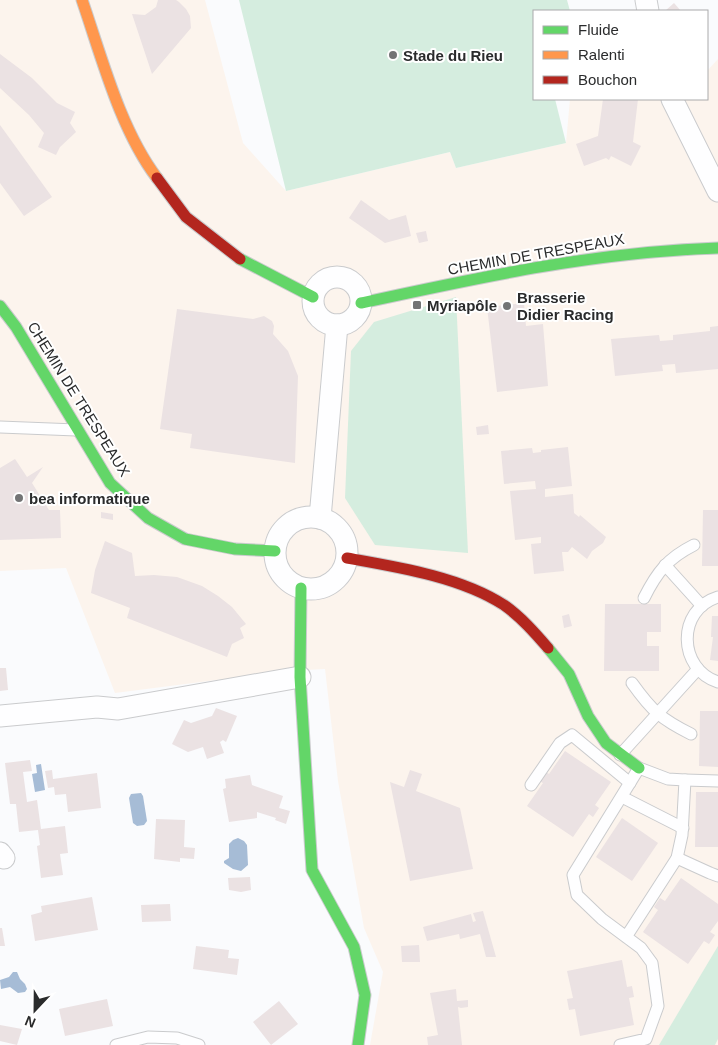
<svg xmlns="http://www.w3.org/2000/svg" width="718" height="1045" viewBox="0 0 718 1045" font-family="Helvetica,sans-serif">
<style>
.commercial{fill:#fcf4ed}
.green{fill:#d5eddf}
.water{fill:#a6bcd6}
.building{fill:#ebe2e3}
.lines{fill:none;stroke-linecap:round;stroke-linejoin:round}
.lane-casing{stroke:#cacbcd;stroke-width:13}
.street-casing{stroke:#cacbcd;stroke-width:23}
.fast-casing{stroke:#cacbcd;stroke-width:13}
.slow-casing{stroke:#cacbcd;stroke-width:13}
.jam-casing{stroke:#cacbcd;stroke-width:13}
.lane{stroke:#fefeff;stroke-width:11}
.street{stroke:#fefeff;stroke-width:21}
.fast{stroke:#63d668;stroke-width:11}
.slow{stroke:#ff974d;stroke-width:11}
.jam{stroke:#b3261e;stroke-width:11}
.poi-dot{fill:#737475;stroke:#fff;stroke-width:2}
.labels{text-anchor:middle;dominant-baseline:central;stroke-width:4;stroke-linejoin:round;paint-order:stroke}
.poi-label{font-size:15px;font-weight:bold;fill:#2a2b2c;stroke:#fff;text-anchor:start}
.street-label{font-size:15px;fill:#2a2b2c;stroke:#fff}
</style>
<rect width="100%" height="100%" fill="#fafbfd"/>
<polygon class="commercial" points="0,0 205,0 243,143 286,191 450,152 456,168 566,143 570,99 707,99 707,71 718,59 718,1045 370,1045 383,972 364,928 338,781 325,669 287,671 115,693 66,568 0,571"/>
<g class="green">
<polygon points="239,0 567,0 570,11 534,11 534,99 555,99 566,143 456,168 450,152 286,191"/>
<polygon points="456,297 468,553 375,545 345,498 351,351 374,322"/>
<polygon points="718,946 718,1039 715,1045 659,1045"/>
</g>
<g class="water">
<polygon points="41,764 45,790 35,792 32,774 37,773 36,765"/>
<polygon points="141,793 143,796 147,821 144,825 137,826 133,823 129,798 131,794"/>
<polygon points="238,838 244,841 247,845 248,865 241,871 233,869 224,863 224,861 229,858 229,844 233,840"/>
<polygon points="13,972 17,972 20,979 25,984 27,989 25,992 18,993 10,987 1,989 0,980 9,977"/>
</g>
<g class="building">
<polygon points="158,0 176,0 179,2 186,9 190,16 191,28 152,74 132,14 145,15 156,7"/>
<polygon points="674,3 681,11 665,11"/>
<polygon points="0,54 32,78 57,103 75,112 70,123 76,132 60,147 56,155 38,147 44,133 29,115 0,88"/>
<polygon points="603,99 638,99 633,142 641,146 631,166 611,156 609,160 606,158 584,166 576,144 598,136"/>
<polygon points="0,125 52,197 24,216 0,183"/>
<polygon points="361,200 389,220 406,215 411,236 385,243 349,218"/>
<polygon points="426,231 428,241 419,243 416,233"/>
<polygon points="524,303 526,326 543,324 548,386 497,392 487,307"/>
<polygon points="177,309 253,319 264,316 272,321 274,326 273,334 288,351 298,376 295,463 190,448 192,434 160,429"/>
<polygon points="718,326 718,369 676,373 675,364 662,365 663,371 615,376 611,339 659,335 660,341 673,340 673,335 710,331 710,327"/>
<polygon points="488,425 489,434 477,435 476,427"/>
<polygon points="568,447 572,486 545,489 545,497 573,494 574,513 579,517 580,515 606,537 603,543 592,551 587,559 572,547 568,552 562,552 564,571 534,574 531,544 541,543 541,537 515,540 510,491 536,489 535,481 504,484 501,451 532,448 533,453 541,452 541,450"/>
<polygon points="15,459 27,477 43,467 32,483 49,510 60,510 61,538 0,540 0,468"/>
<polygon points="703,510 718,510 718,566 702,566"/>
<polygon points="101,512 113,514 113,520 101,518"/>
<polygon points="105,541 132,553 135,576 154,575 177,577 202,586 218,596 232,607 246,624 240,628 244,638 232,644 227,657 127,618 130,608 91,593 95,570"/>
<polygon points="605,604 661,604 661,632 647,632 647,646 659,646 659,671 604,671"/>
<polygon points="569,614 572,626 564,628 562,616"/>
<polygon points="712,616 718,616 718,661 710,660 713,637 711,637"/>
<polygon points="0,668 6,668 8,690 0,691"/>
<polygon points="216,708 237,716 226,742 223,740 220,742 224,753 207,759 203,747 188,752 172,744 184,720 191,723 212,716"/>
<polygon points="700,711 718,711 718,767 699,766"/>
<polygon points="565,751 611,782 595,805 599,808 593,817 589,814 573,837 527,806 543,783 538,780 545,771 549,774"/>
<polygon points="30,760 32,771 23,772 27,802 37,800 41,829 65,826 68,853 60,854 63,875 41,878 37,846 40,845 38,830 19,832 16,804 10,804 5,763"/>
<polygon points="52,770 53,779 97,773 101,808 68,812 66,794 55,795 54,787 48,788 45,771"/>
<polygon points="410,770 422,774 416,791 460,808 473,869 410,881 390,782 404,787"/>
<polygon points="250,775 252,785 283,796 279,808 290,811 286,824 275,820 276,818 257,812 257,818 229,822 223,789 226,788 225,779"/>
<polygon points="696,792 718,792 718,847 695,847"/>
<polygon points="622,818 658,843 632,881 596,857"/>
<polygon points="156,819 185,820 184,847 195,848 194,859 180,858 180,862 154,859"/>
<polygon points="250,877 251,890 241,892 229,890 228,878"/>
<polygon points="681,878 718,904 718,921 710,932 715,935 709,944 704,941 688,964 643,932 658,910 654,907 660,898 665,901"/>
<polygon points="92,897 98,930 35,941 31,915 42,912 41,906"/>
<polygon points="170,904 171,921 142,922 141,905"/>
<polygon points="483,911 496,957 486,957 480,934 460,939 459,934 427,941 423,927 471,914 473,922 476,921 473,913"/>
<polygon points="0,928 2,928 5,946 0,946"/>
<polygon points="419,945 420,962 402,962 401,946"/>
<polygon points="196,946 229,950 228,958 239,959 237,975 193,969"/>
<polygon points="622,960 627,987 632,986 634,997 629,998 634,1025 580,1036 575,1009 569,1010 567,999 573,998 567,971"/>
<polygon points="456,989 457,1001 468,1000 468,1007 461,1008 458,1007 462,1045 428,1045 427,1037 438,1035 430,993"/>
<polygon points="107,999 113,1026 65,1036 59,1009"/>
<polygon points="279,1001 298,1024 271,1045 253,1022"/>
<polygon points="0,1025 22,1029 17,1045 0,1041"/>
</g>
<g class="lines">
<defs>
<g id="lane">
<polyline points="0,427 76,430"/>
<polyline points="665,565 702,606"/>
<path d="M718,597c-42,13 -40,72 0,85"/>
<path d="M644,598c13,-26 24,-40 50,-53"/>
<path d="M632,683c20,28 29,36 59,51"/>
<polyline points="620,755 698,669"/>
<polyline points="685,780 718,781"/>
<polyline points="531,785 560,743 572,735 630,783"/>
<polyline points="622,797 683,828"/>
<polyline points="677,858 710,873 718,876"/>
<polyline points="116,1045 148,1037 177,1038 199,1045"/>
<polyline points="620,1045 646,1039 658,1006 652,963 641,948 602,919 577,895 573,875 639,768 668,779 685,780 682,835 677,858 626,937"/>
</g>
<g id="street">
<polyline points="646,0 648,11"/>
<polyline points="672,99 718,191"/>
<circle cx="337" cy="301" r="24"/>
<circle cx="311" cy="553" r="36"/>
<polyline points="320,518 337,325"/>
<polyline points="0,716 97,707 118,709 300,677"/>
<polyline points="0,853 4,858"/>
</g>
<g id="fast">
<polyline points="240,259 313,297"/>
<path d="M361,303c120,-26 233,-51 357,-55"/>
<polyline points="0,306 16,327 110,483 148,518 185,539 235,549 275,551"/>
<polyline points="301,588 300,677 312,870 354,947 365,995 358,1045"/>
<polyline points="548,648 569,674 588,716 606,743 639,768"/>
</g>
<path id="slow" d="M82,0c20,58 38,129 75,178"/>
<g id="jam">
<polyline points="157,178 186,217 240,259"/>
<path d="M347,558c51,9 114,19 157,47 17,12 31,28 44,43"/>
</g>
</defs>
<use href="#lane" class="lane-casing"/>
<use href="#street" class="street-casing"/>
<use href="#fast" class="fast-casing"/>
<use href="#slow" class="slow-casing"/>
<use href="#jam" class="jam-casing"/>
<use href="#lane" class="lane"/>
<use href="#street" class="street"/>
<use href="#fast" class="fast"/>
<use href="#slow" class="slow"/>
<use href="#jam" class="jam"/>
</g>
<g class="poi-dot">
<circle cx="393" cy="55" r="5"/>
<rect x="412" y="300" width="10" height="10" rx="2.5"/>
<circle cx="507" cy="306" r="5"/>
<circle cx="19" cy="498" r="5"/>
</g>
<g class="labels">
<g class="poi-label">
<text x="403" y="55">Stade du Rieu</text>
<text x="517" y="297">Brasserie<tspan x="517" dy="17">Didier Racing</tspan></text>
<text x="427" y="305">Myriapôle</text>
<text x="29" y="498">bea informatique</text>
</g>
<g class="street-label">
<text transform="translate(536 254) rotate(-10)">CHEMIN DE TRESPEAUX</text>
<text transform="translate(79 399) rotate(58)">CHEMIN DE TRESPEAUX</text>
</g>
</g>
<rect x="533" y="10" width="175" height="90" fill="#ffffff" stroke="#aaaaab"/>
<rect x="543" y="26" width="25" height="8" fill="#63d668" stroke="#aaaaab"/>
<text x="578" y="35" font-size="15" fill="#2a2b2c">Fluide</text>
<rect x="543" y="51" width="25" height="8" fill="#ff974d" stroke="#aaaaab"/>
<text x="578" y="60" font-size="15" fill="#2a2b2c">Ralenti</text>
<rect x="543" y="76" width="25" height="8" fill="#b3261e" stroke="#aaaaab"/>
<text x="578" y="85" font-size="15" fill="#2a2b2c">Bouchon</text>
<g transform="translate(35 1010) rotate(202)" stroke="#ffffff" stroke-width="4" paint-order="stroke">
<path d="M0-4L9 19L0 12L-9 19Z" fill="#2a2b2c"/>
<text y="-8" font-size="14" font-weight="bold" text-anchor="middle" fill="#2a2b2c">N</text>
</g>
</svg>
